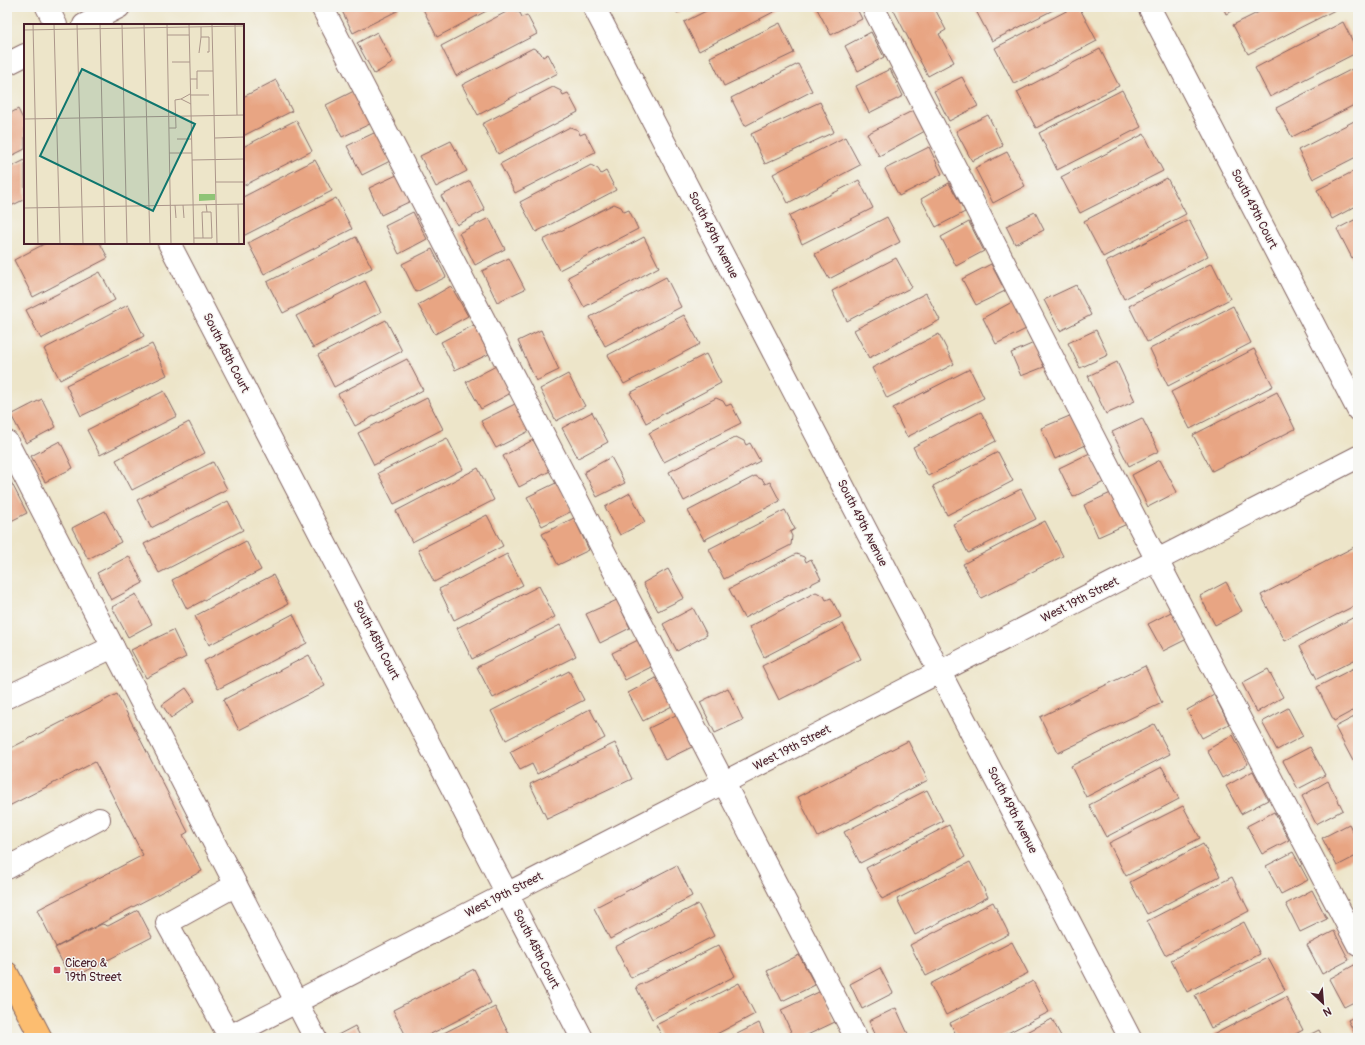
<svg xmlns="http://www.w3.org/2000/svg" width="1365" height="1045" viewBox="0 0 1365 1045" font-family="Pangolin,sans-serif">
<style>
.building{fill:#e8a583}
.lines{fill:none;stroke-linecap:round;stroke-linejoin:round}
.minor-casing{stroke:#836462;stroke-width:24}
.major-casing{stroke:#836462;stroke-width:24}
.minor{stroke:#fff;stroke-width:22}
.major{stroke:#fcbd6f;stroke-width:22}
.poi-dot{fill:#d1495b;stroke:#f6f6f2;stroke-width:1.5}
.labels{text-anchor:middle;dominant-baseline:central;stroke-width:3;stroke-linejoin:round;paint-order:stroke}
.street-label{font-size:12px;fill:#4a1f2b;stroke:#f6f6f2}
.poi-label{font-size:12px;fill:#4a1f2b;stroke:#f6f6f2;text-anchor:start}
.inset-road{fill:none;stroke:#ac968a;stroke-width:1}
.view{fill:#0f766e;fill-opacity:0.15;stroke:#0f766e;stroke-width:2}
.inset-edge{fill:none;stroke:#4a1f2b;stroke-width:2}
</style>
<rect width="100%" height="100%" fill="#f6f6f2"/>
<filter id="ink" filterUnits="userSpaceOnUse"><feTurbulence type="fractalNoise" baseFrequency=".025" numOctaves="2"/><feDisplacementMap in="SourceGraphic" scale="8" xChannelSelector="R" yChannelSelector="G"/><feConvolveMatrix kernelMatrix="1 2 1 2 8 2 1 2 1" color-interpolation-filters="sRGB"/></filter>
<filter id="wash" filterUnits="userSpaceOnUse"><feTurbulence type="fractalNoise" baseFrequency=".012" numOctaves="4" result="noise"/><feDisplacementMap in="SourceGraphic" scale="16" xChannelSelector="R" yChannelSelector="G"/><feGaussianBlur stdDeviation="0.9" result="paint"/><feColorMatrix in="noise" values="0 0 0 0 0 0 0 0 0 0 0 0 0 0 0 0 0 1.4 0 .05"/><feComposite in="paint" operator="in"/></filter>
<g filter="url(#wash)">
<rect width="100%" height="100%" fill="#ede5c9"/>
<g id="blocks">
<g class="building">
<polygon points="340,7 398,7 399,10 353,33"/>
<polygon points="422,7 494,7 437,37"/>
<polygon points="674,7 688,7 677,13"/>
<polygon points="714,7 778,7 779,9 699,51 684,22"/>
<polygon points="816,7 856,7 862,19 831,35"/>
<polygon points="892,7 934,7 946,30 939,34 954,62 928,76"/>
<polygon points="974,7 1059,7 992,41"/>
<polygon points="1074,7 1079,7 1097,41 1014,84 995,48"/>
<polygon points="1223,7 1240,7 1226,14"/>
<polygon points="1269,7 1336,7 1337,9 1248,54 1233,25"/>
<polygon points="512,9 520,13 522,17 527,15 537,34 456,76 441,46"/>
<polygon points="1343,22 1358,52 1270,97 1255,68"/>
<polygon points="780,23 794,53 724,86 710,57"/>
<polygon points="377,32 393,63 374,74 357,43"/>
<polygon points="871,32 884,57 858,71 845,46"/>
<polygon points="533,48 540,52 543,57 548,54 558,73 478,115 462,85"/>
<polygon points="1100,49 1119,86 1036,128 1017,92"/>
<polygon points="798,64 812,91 745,126 731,98"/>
<polygon points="1358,66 1358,103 1292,137 1276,108"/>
<polygon points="890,69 903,96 869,113 856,86"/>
<polygon points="962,77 978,106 949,121 934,91"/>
<polygon points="276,80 292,111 243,136 243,97"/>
<polygon points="553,87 561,91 563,95 568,93 578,112 498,154 482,124"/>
<polygon points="356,90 372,123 342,137 326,105"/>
<polygon points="1122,90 1141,127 1057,170 1039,133"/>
<polygon points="820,102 834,132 765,164 751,134"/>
<polygon points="18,109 25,123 25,149 7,158 7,115"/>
<polygon points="914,110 925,131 879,156 867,134"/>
<polygon points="988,115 1003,146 972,161 956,131"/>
<polygon points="1358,119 1358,156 1313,179 1298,150"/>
<polygon points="296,120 312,151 243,186 243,147"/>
<polygon points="570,127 578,130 580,135 585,133 595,152 515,193 500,164"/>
<polygon points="376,132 390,161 362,175 347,146"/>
<polygon points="1144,134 1163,171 1080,213 1061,177"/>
<polygon points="845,137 860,165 788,203 773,174"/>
<polygon points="451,141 467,171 436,187 420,156"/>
<polygon points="929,147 942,174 899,196 885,169"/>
<polygon points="1007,152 1025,186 993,203 975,168"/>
<polygon points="25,160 25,199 7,208 7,169"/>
<polygon points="315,160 332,191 243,236 243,197"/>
<polygon points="591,165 598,169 601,174 606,171 616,190 536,232 520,202"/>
<polygon points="1358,169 1358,205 1332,219 1317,190"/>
<polygon points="399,174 411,201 381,215 369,188"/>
<polygon points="1167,178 1186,214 1103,257 1084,221"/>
<polygon points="859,180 873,208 802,244 789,216"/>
<polygon points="470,181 485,210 457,225 441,196"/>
<polygon points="949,183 965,212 936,227 921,199"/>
<polygon points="336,198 352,229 264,274 248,243"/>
<polygon points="614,204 621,207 624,212 629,210 638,229 559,270 543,240"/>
<polygon points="413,212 427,239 399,254 385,226"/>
<polygon points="1035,212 1044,230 1015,244 1006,226"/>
<polygon points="887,217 900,242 829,279 815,254"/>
<polygon points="489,218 505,249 475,265 459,233"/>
<polygon points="1358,218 1358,254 1352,258 1337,229"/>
<polygon points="1189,220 1208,256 1124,299 1106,262"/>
<polygon points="969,222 984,251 956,266 941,237"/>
<polygon points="356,237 372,268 283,313 267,282"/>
<polygon points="644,237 659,267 584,307 568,277"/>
<polygon points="46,243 100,243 108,258 33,297 14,260"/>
<polygon points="432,249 446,277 416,292 402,264"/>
<polygon points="509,258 525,289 497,302 482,271"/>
<polygon points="896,258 912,287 847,321 832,291"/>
<polygon points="1212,263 1230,299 1147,342 1129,306"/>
<polygon points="991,264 1005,291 976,305 962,279"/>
<polygon points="100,272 115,300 41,339 26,310"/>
<polygon points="666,277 681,307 605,346 590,317"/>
<polygon points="365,281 381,312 313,348 296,316"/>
<polygon points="1076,285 1091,315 1060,331 1044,300"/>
<polygon points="451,286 468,316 435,334 418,305"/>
<polygon points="926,293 940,320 869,358 854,330"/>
<polygon points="1012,302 1026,329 996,344 983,318"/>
<polygon points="128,305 144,336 60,380 44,349"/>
<polygon points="1233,306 1251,343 1168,386 1150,349"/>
<polygon points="684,315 700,344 624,384 608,355"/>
<polygon points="386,320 402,351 334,387 318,355"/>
<polygon points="474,325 489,354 455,370 441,342"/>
<polygon points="541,330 559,370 536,381 518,341"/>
<polygon points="1096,330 1108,355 1080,368 1068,343"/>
<polygon points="939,334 954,364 887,398 872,368"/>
<polygon points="1034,343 1044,367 1021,376 1011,353"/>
<polygon points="152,344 167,375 81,416 66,385"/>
<polygon points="1254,349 1273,386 1190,429 1171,392"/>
<polygon points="706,354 721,383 646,423 630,393"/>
<polygon points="407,359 423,390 355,426 338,394"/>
<polygon points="1117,362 1135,401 1106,414 1088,376"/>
<polygon points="496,366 511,393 481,409 466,382"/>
<polygon points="970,369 984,398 907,437 893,408"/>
<polygon points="568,374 585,406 556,421 540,389"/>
<polygon points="164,391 177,416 100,455 87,430"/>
<polygon points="1277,392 1295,429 1212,471 1193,435"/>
<polygon points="427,398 443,429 374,465 358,433"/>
<polygon points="716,398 723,401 726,406 731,404 741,423 664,462 649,433"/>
<polygon points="42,399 56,427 26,443 11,415"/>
<polygon points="517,403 531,430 496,448 481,421"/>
<polygon points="592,412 608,442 578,458 562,428"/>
<polygon points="981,412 996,441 928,476 913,447"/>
<polygon points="1072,415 1086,445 1055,459 1041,428"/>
<polygon points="1142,418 1159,451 1129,466 1112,432"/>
<polygon points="189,422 205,453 132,490 116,460"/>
<polygon points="736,437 744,441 746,445 750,443 760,461 684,501 669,472"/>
<polygon points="447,438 463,469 394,504 378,473"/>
<polygon points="533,440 550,471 519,487 503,456"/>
<polygon points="60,441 73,468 45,482 31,456"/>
<polygon points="998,452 1013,481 947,515 933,486"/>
<polygon points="1090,453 1104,482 1073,497 1059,468"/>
<polygon points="611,457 625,483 597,497 584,472"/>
<polygon points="1160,460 1177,492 1148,507 1132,475"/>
<polygon points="213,462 227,489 151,528 137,500"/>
<polygon points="478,468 494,500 412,542 396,511"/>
<polygon points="7,474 27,513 7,523"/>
<polygon points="755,476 763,480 765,484 770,482 780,501 704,540 688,511"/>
<polygon points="558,482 572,511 542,526 527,497"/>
<polygon points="1021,489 1036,519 968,553 953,524"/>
<polygon points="1113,492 1127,524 1098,537 1084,505"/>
<polygon points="630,493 645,522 620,535 605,507"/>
<polygon points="228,501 243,530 159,573 144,544"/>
<polygon points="785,510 795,529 790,532 792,536 791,545 724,579 709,549"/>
<polygon points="105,511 121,542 88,559 72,528"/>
<polygon points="487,515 503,546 434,582 418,550"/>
<polygon points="574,518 589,550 558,565 542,534"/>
<polygon points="1045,521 1063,556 981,598 963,564"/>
<polygon points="246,541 261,570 187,609 172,580"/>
<polygon points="1358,545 1358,604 1285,641 1261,595"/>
<polygon points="507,554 523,585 454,620 439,589"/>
<polygon points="796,554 804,557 806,562 811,559 821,579 744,618 729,589"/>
<polygon points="129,556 143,583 111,600 97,573"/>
<polygon points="668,569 684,598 658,611 643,583"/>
<polygon points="273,575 288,604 209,645 195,616"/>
<polygon points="1226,582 1242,611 1215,625 1200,596"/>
<polygon points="539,586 555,617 472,659 457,628"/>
<polygon points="816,592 824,596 826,600 831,598 841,617 764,657 749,627"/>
<polygon points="136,594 152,624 128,637 112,607"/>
<polygon points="617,600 630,628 600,643 586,614"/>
<polygon points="693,608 707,635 677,651 663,624"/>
<polygon points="1173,611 1187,639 1163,651 1148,624"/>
<polygon points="293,614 307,643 218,689 204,661"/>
<polygon points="1358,615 1358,658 1317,679 1300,646"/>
<polygon points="843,624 861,659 779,700 762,666"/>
<polygon points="560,625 576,656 493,698 477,667"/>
<polygon points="173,630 186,657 146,678 131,650"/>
<polygon points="640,639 653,666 625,680 612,653"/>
<polygon points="309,655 325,686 239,730 223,700"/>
<polygon points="1145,666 1162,703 1058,753 1040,717"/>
<polygon points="1358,666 1358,708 1334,721 1317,687"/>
<polygon points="1268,669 1283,697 1257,712 1242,683"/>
<polygon points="569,671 584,700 506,740 491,711"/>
<polygon points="658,677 672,706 643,721 628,693"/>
<polygon points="186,688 195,701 171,718 162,705"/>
<polygon points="728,688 743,720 715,733 700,702"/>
<polygon points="117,694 188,832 183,835 202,871 56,947 37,910 143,855 95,762 7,807 7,750"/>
<polygon points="1214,695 1229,724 1202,738 1187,710"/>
<polygon points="1288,708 1303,736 1277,750 1262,722"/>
<polygon points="590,709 605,738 537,774 532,764 520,770 510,752"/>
<polygon points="678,714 694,746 665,760 649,728"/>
<polygon points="1358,715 1358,758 1353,761 1335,727"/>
<polygon points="1154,724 1170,754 1086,797 1071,766"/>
<polygon points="1233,735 1248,764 1222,778 1207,750"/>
<polygon points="908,741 928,780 818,837 798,797"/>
<polygon points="615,743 632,779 547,819 530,784"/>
<polygon points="1310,747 1325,775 1298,789 1283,761"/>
<polygon points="1162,767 1179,799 1106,837 1089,805"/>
<polygon points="1253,771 1268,800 1241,814 1226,786"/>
<polygon points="1328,781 1343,810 1316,824 1302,796"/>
<polygon points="927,790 943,821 860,863 844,832"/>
<polygon points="1183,806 1200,838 1126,876 1109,843"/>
<polygon points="1274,812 1289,840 1262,854 1247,826"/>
<polygon points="1349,824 1358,842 1358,855 1337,866 1322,838"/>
<polygon points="949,825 965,857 882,899 866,868"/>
<polygon points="1203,844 1220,876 1147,914 1130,882"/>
<polygon points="1293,852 1308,880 1281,894 1266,866"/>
<polygon points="970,862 988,897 915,935 897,899"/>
<polygon points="677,865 692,896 610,939 594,908"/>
<polygon points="1232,877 1249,911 1165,955 1147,921"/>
<polygon points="1312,890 1327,919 1300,932 1286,904"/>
<polygon points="993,902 1009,934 926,976 910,945"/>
<polygon points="698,904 714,936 631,978 615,947"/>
<polygon points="138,910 152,937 71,979 55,948 102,924 108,926"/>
<polygon points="1244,922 1260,954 1187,992 1171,960"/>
<polygon points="1334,931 1349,960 1322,974 1307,945"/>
<polygon points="1012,942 1028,973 946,1015 930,984"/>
<polygon points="719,945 735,976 652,1019 636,987"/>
<polygon points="799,955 815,985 782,1001 767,971"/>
<polygon points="1268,958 1285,990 1211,1028 1195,995"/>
<polygon points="1356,964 1358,968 1358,1000 1344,1007 1329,979"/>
<polygon points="880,968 893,993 862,1009 850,984"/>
<polygon points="474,969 491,1003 423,1038 407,1038 393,1010"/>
<polygon points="1033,981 1049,1012 998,1038 958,1038 950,1023"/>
<polygon points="739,983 755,1014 709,1038 663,1038 656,1025"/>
<polygon points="821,991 835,1022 801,1038 794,1038 781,1010"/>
<polygon points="1286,997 1303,1030 1288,1038 1214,1038 1213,1035"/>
<polygon points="495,1007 511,1038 434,1038"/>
<polygon points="896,1008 908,1034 900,1038 877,1038 869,1021"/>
<polygon points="1358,1015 1358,1038 1357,1038 1348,1020"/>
<polygon points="1052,1019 1062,1038 1016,1038"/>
<polygon points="759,1023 766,1038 729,1038"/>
<polygon points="355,1026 361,1038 332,1038"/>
<polygon points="1319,1030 1323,1038 1303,1038"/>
</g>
</g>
</g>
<g filter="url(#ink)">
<use href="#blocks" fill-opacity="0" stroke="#836462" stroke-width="1"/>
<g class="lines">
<defs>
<g id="minor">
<polyline points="47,7 56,25"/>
<polyline points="322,7 856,1038"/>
<polyline points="594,7 1130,1038"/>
<polyline points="873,7 1136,520 1358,945"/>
<polyline points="1149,7 1358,410"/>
<polyline points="84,25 119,7"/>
<polyline points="7,64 25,55"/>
<polyline points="169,243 582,1038"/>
<polyline points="7,442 315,1038"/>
<polyline points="7,697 113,647"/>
<polyline points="7,868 99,819"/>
<polyline points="226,1038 1358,457"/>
<polyline points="230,1038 167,923 236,885"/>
</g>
<polyline id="major" points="7,973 41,1038"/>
</defs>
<use href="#minor" class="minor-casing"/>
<use href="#major" class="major-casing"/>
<use href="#minor" class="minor"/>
<use href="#major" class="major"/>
</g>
</g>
<rect class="poi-dot" x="53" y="966" width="8" height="8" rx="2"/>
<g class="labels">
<g class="street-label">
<text transform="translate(1254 209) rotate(63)">South 49th Court</text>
<text transform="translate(713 235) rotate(63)">South 49th Avenue</text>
<text transform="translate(226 353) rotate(63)">South 48th Court</text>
<text transform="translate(862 523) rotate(63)">South 49th Avenue</text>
<text transform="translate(1080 600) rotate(-27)">West 19th Street</text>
<text transform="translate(376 640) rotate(63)">South 48th Court</text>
<text transform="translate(792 748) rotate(-27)">West 19th Street</text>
<text transform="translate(1012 810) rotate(63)">South 49th Avenue</text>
<text transform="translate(504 895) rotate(-27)">West 19th Street</text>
<text transform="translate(536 949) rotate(63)">South 48th Court</text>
</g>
<g class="poi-label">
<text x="65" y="963">Cicero &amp;<tspan x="65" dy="14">19th Street</tspan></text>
</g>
</g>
<g transform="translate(24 24)">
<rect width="220" height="220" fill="#ede5c9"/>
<path d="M175,170h16v6l-16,1z" fill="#8fc476"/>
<path class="inset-road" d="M9,0l5,220M30,0l6,220M53,0l6,220M76,0l5,220M98,0l5,220M120,0l6,220M143,0l4,220M165,0l5,220M188,1l5,219M211,1l2,90M177,3v10h8v15h-2M0,6l220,-4M143,11h22M175,29l2,-16M148,38h18M166,55h7v10M173,55v-8h16M166,70l-9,5 10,5M166,71h19M0,95l220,-4M145,104h7l-1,-28 6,-1M191,114l29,-1M153,115h14M145,129h23M168,136l52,-1M192,158h28M214,180l1,40M151,181l1,13M159,181l1,13M0,184l220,-4M170,214h18l-1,-26h-4l-1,-8M179,214l-1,-26h5"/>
<path class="view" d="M58,45l113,55 -42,87 -113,-55z"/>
<rect width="220" height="220" class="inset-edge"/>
</g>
<rect width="1365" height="1045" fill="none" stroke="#f6f6f2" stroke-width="24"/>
<g transform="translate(1323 1003) rotate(154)" stroke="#f6f6f2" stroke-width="3" paint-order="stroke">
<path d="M0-3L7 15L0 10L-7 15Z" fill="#4a1f2b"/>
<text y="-6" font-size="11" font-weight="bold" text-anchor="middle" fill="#4a1f2b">N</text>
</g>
</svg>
